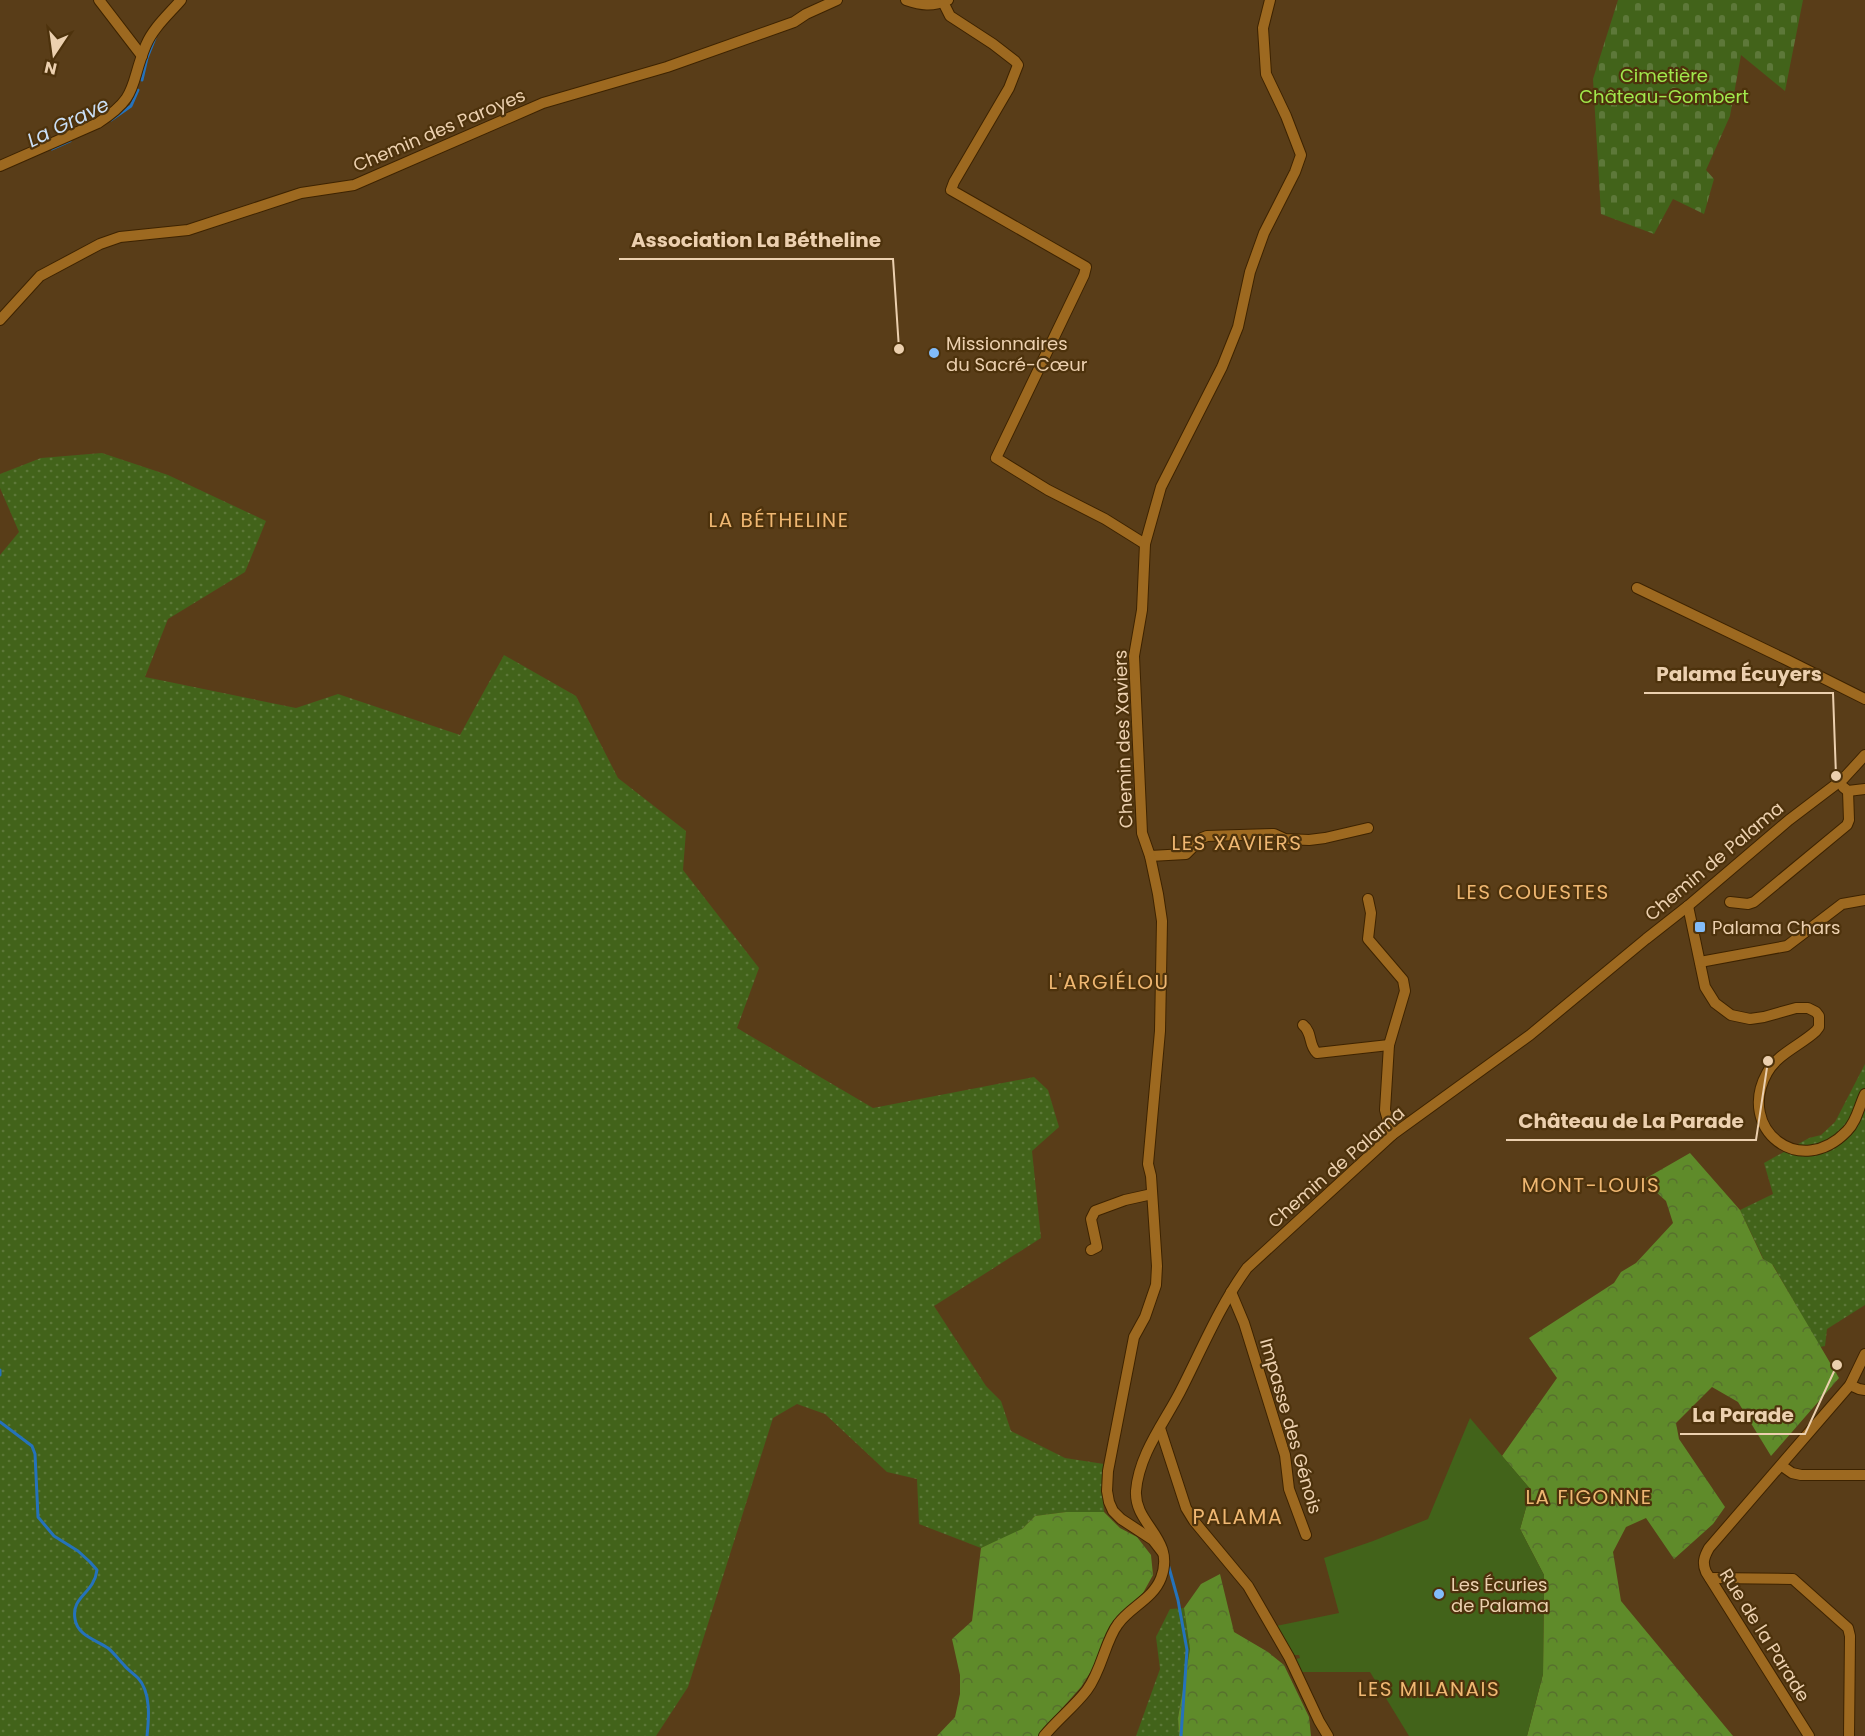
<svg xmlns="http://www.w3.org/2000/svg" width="1865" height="1736" viewBox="0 0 1865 1736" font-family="Poppins,sans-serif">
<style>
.grass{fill:url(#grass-dots)}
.forest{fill:url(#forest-crowns)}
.cemetery{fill:url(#cemetery-stones)}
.garden{fill:#42631a}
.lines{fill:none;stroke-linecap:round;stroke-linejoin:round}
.stream{stroke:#2572bb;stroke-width:3}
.minor-casing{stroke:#3d2300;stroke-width:12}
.minor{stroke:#9d6920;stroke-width:10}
.poi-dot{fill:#82bcfa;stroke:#4d320c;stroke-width:2}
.labels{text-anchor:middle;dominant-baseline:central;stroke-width:4.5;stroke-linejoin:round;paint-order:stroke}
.park-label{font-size:18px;fill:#a1e94c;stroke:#4d320c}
.street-label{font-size:18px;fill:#ecd0af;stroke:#4d320c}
.poi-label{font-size:18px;fill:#ecd0af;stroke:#4d320c;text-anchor:start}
.water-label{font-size:20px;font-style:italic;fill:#cadff6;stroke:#4d320c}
.neighbourhood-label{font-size:20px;letter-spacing:1.5px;fill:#efb772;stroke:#4d320c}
.quarter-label{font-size:21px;letter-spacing:1.5px;fill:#efb772;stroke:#4d320c}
.leader{fill:none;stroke:#ecd0af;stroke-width:2}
.callout-dot{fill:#ecd0af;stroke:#4d320c;stroke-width:2}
.callout-label{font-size:20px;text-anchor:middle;font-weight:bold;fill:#ecd0af;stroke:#4d320c;stroke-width:4.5;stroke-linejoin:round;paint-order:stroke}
</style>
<defs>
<pattern id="grass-dots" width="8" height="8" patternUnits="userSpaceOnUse" patternTransform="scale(1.5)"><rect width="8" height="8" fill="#42631a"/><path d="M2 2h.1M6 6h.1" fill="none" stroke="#5d7839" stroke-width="1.8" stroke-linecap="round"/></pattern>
<pattern id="forest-crowns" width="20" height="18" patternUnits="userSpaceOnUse" patternTransform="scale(1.5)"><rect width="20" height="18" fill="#5f8b2a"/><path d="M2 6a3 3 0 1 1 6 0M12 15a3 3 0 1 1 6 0" fill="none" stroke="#57702e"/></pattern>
<pattern id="cemetery-stones" width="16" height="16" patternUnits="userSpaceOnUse" patternTransform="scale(1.5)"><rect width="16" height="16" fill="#42631a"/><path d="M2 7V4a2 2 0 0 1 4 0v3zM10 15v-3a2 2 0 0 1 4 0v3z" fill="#5d7839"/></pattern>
</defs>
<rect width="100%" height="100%" fill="#593d18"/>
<g class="grass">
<polygon points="102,453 168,475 266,521 245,572 168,619 145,677 296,708 338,694 460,735 504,655 576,696 618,778 686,831 683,870 759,968 737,1028 873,1108 1034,1077 1048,1090 1059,1127 1032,1151 1041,1238 934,1306 986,1386 1001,1401 1011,1431 1065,1458 1104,1464 1102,1484 1104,1512 1066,1512 1035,1516 1020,1531 981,1548 919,1524 917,1479 887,1472 825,1414 797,1404 773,1418 688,1687 656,1736 0,1736 0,555 19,532 0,488 0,474 41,458"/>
<polygon points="1865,1064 1865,1305 1827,1329 1825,1346 1820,1347 1773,1265 1765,1262 1740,1210 1773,1194 1764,1163 1809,1138 1821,1135 1835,1122"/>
<polygon points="1184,1608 1190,1649 1178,1718 1179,1736 1136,1736 1160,1669 1156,1637 1170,1609"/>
</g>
<g class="forest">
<polygon points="1690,1153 1740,1210 1763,1259 1772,1264 1839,1378 1771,1456 1738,1402 1712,1387 1676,1423 1679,1439 1725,1507 1713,1524 1674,1559 1646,1518 1626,1527 1613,1552 1621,1601 1733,1736 1527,1736 1543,1674 1544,1575 1520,1529 1531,1490 1502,1456 1557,1378 1529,1338 1614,1283 1621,1272 1636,1263 1673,1223 1666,1201 1643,1180"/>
<polygon points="1066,1512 1104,1512 1120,1528 1137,1537 1151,1555 1153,1575 1143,1593 1111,1624 1093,1668 1081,1687 1039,1734 1040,1736 937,1736 955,1717 960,1694 960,1675 952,1639 972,1621 981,1548 1022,1529 1035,1516"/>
<polygon points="1220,1574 1234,1632 1268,1652 1284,1665 1309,1717 1311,1736 1179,1736 1178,1718 1190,1649 1184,1608 1201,1584"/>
</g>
<polygon class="cemetery" points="1618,0 1803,0 1785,91 1741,55 1730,116 1706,170 1714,179 1704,214 1673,199 1654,234 1601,214 1593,79"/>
<polygon class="garden" points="1470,1418 1531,1490 1520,1529 1544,1575 1543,1674 1527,1736 1409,1736 1370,1672 1302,1672 1296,1659 1300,1658 1299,1655 1293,1655 1276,1626 1339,1613 1324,1558 1373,1541 1428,1519"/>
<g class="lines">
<g class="stream">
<polyline points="142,80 147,58 155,38"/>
<polyline points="111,120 131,106 138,90"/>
<polyline points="52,149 70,141"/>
<polyline points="0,1370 0,1375"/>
<path d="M0,1422l32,24 3,8 3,63 16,19 24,15 12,11 7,8c-3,24 -26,26 -22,49 2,16 21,21 33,29 6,5 11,12 16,17 4,5 9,8 14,13 13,14 11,40 9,58"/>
<polyline points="1168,1564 1178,1600 1187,1650 1181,1736"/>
</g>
<defs>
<g id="minor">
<polyline points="99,0 142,56"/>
<path d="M906,0c15,5 26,7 42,0"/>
<polyline points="943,2 950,16 993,44 1015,61 1018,65 1009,88 954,182 951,190 1086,267 1084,275 996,458 1048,490 1105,519 1145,544"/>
<path d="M0,166l98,-43c42,-27 31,-38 48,-78 7,-17 23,-31 35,-45"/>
<polyline points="0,320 40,276 100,244 120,237 188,230 301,193 354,185 543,103 667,67 794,22 806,14 837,0"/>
<polyline points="1637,588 1787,660 1865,699"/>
<polyline points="1843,787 1848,791 1865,789"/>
<polyline points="1150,856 1186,854 1202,838 1207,836 1274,834 1285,839 1309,840 1325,838 1368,828"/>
<polyline points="1368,899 1371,913 1368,939 1403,980 1405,991 1389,1045 1385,1110 1392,1135"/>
<polyline points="1730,902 1748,904 1754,902 1847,825 1849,820 1848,791"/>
<path d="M1688,906l17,81 10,16 16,12 19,4 14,-2 32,-9h12l8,4 3,4v11l-3,4c-15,14 -39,23 -49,42 -31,56 33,107 80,58 10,-10 12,-25 18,-37"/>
<polyline points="1700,962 1787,946 1842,904 1865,900"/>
<path d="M1303,1025c10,8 5,20 14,28l72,-8"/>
<polyline points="1091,1250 1097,1247 1091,1219 1095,1211 1125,1200 1152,1194"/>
<polyline points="1231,1292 1244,1323 1285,1455 1289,1489 1306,1535"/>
<polyline points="1850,1385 1859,1389 1865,1390"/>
<polyline points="1160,1428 1186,1508 1194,1521 1248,1586 1289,1657 1319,1721 1328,1736"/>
<polyline points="1782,1466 1792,1473 1801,1475 1865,1475"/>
<polyline points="1163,1553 1153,1540 1121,1519 1113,1511 1109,1502 1107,1491 1108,1471 1134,1337 1145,1317 1156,1285 1157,1266 1151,1176 1148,1164 1160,1031 1162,921 1158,894 1150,856 1142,833 1134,656 1142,610 1145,544 1161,487 1222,367 1238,327 1250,272 1264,233 1295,172 1301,155 1286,116 1266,74 1263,28 1270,0"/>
<polyline points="1710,1578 1793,1579 1848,1628 1850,1636 1849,1736"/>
<path d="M1044,1736c13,-16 31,-30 43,-46 15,-20 18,-49 31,-66 12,-17 35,-25 43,-46 15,-40 -27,-53 -25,-87 3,-37 28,-68 44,-99 21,-41 40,-87 67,-124l145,-133 138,-100 116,-96 42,-33 101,-86 54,-41 22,-24"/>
<path d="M1809,1736l-103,-164c-4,-9 -2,-15 3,-24l141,-163 15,-31"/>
</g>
</defs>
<use href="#minor" class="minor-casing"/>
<use href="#minor" class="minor"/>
</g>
<g class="poi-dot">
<circle cx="934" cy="353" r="6"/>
<rect x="1694" y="921" width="12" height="12" rx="3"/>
<circle cx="1439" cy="1594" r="6"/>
</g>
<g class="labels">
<g class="park-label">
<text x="1664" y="75">Cimetière<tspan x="1664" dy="21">Château-Gombert</tspan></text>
</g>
<g class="street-label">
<text transform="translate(439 130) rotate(-23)">Chemin des Paroyes</text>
<text transform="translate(1123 739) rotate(-92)">Chemin des Xaviers</text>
<text transform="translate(1714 861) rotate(-40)">Chemin de Palama</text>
<text transform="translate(1336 1167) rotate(-41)">Chemin de Palama</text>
<text transform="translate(1291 1426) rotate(74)">Impasse des Génois</text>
<text transform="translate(1765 1635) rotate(58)">Rue de la Parade</text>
</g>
<g class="poi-label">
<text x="946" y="343">Missionnaires<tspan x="946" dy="21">du Sacré-Cœur</tspan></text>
<text x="1712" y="927">Palama Chars</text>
<text x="1451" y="1584">Les Écuries<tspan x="1451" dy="21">de Palama</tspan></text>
</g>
<g class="water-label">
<text transform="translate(68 122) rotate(-26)">La Grave</text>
</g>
<g class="neighbourhood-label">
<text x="779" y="520">LA BÉTHELINE</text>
<text x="1237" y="843">LES XAVIERS</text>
<text x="1533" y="892">LES COUESTES</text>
<text x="1109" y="982">L'ARGIÉLOU</text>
<text x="1591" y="1185">MONT-LOUIS</text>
<text x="1589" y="1497">LA FIGONNE</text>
<text x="1429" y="1689">LES MILANAIS</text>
</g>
<g class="quarter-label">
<text x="1238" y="1516">PALAMA</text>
</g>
</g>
<path class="leader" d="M899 349L893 259H619M1836 776L1833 693H1644M1768 1061L1756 1140H1506M1837 1365L1805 1434H1680"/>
<g class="callout-dot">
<circle cx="899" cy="349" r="6"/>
<circle cx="1836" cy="776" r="6"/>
<circle cx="1768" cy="1061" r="6"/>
<circle cx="1837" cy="1365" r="6"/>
</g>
<g class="callout-label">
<text x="756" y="247">Association La Bétheline</text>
<text x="1739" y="681">Palama Écuyers</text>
<text x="1631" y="1128">Château de La Parade</text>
<text x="1743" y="1422">La Parade</text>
</g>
<g transform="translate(54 54) rotate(193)" stroke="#4d320c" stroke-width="4.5" paint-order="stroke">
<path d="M0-4.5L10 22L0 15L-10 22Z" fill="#ecd0af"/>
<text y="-9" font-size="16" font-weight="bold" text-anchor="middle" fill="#ecd0af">N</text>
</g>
</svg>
